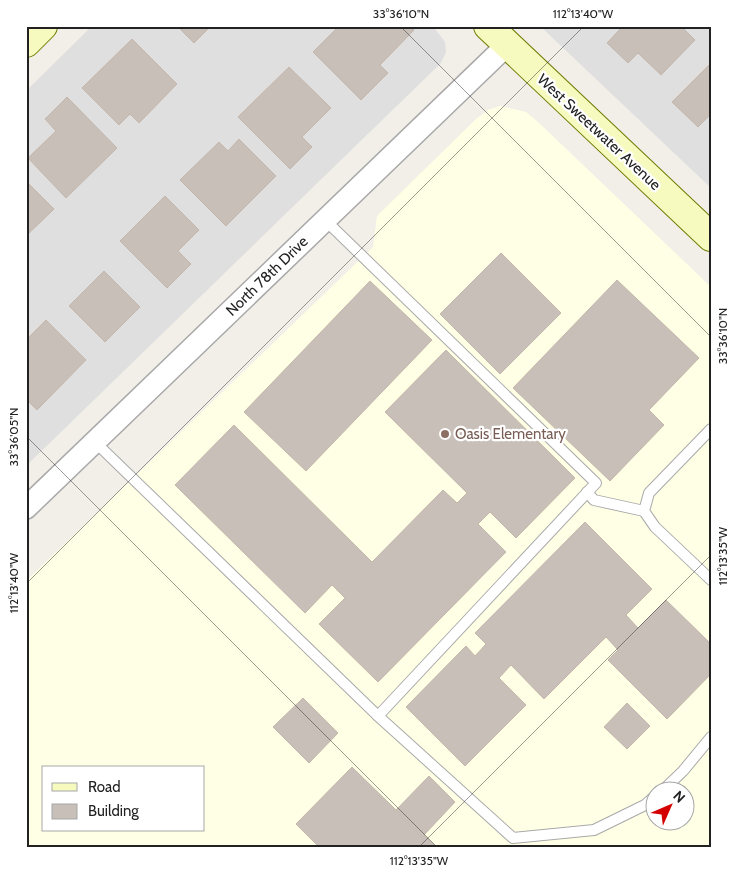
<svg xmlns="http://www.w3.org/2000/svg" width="737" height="874" viewBox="0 0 737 874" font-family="Cabin,sans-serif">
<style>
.residential{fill:#e0dfdf}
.education{fill:#ffffe5;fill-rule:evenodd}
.building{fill:#c7bfb8;stroke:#c4b6ab}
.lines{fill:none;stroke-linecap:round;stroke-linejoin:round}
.lane-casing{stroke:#a9a9a9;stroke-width:12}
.street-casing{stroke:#a9a9a9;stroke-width:24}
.secondary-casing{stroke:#707d05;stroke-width:30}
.lane{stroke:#fff;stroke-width:10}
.street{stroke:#fff;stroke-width:21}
.secondary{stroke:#f7fabf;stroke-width:28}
.ticks{fill:none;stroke:#222;stroke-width:1;stroke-opacity:0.45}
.education-dot{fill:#8d6e63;stroke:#fff;stroke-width:2}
.labels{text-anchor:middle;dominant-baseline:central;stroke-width:4.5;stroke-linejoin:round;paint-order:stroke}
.street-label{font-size:15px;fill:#222;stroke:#fff}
.education-label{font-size:15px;fill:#785e54;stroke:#fff;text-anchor:start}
.neatline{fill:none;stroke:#222;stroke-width:2}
.ticks-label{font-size:12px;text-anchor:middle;fill:#222}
</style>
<rect width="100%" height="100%" fill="#f2efe9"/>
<g class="residential">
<polygon points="92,26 433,26 445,42 446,52 441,63 26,466 26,91"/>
<polygon points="540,26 711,26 711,188"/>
</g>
<path class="education" d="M500,106l26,6 11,9 174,166v561h-685v-267l347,-334 4,-31 99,-97 12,-9zM44,768h160v62h-160zM654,792h30v30h-30z"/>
<g class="building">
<polygon points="177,26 211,26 194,43"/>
<polygon points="339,26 410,26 414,30 380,65 388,73 361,100 313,52"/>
<polygon points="623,26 681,26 695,40 661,75 638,53 628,63 607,43"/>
<polygon points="132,39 177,84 139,123 130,114 119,125 82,88"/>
<polygon points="710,64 711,118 709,116 698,127 672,102"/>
<polygon points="289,67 331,108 302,137 312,147 290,169 238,117"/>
<polygon points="67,97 117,148 66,198 28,158 56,131 45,119"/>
<polygon points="239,139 276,176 226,226 180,180 219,142 228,151"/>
<polygon points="26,181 54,209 26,236"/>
<polygon points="165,196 199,230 178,251 191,264 167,288 120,241"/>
<polygon points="501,253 561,313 500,374 440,314"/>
<polygon points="104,271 140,307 105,342 69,306"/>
<polygon points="617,280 699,358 649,410 664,425 610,481 513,388"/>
<polygon points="370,281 432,340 306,471 244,412"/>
<polygon points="46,320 86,360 37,410 26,399 26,340"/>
<polygon points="446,350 575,478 516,538 490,512 478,524 506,552 378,682 319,624 345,598 332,585 305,613 175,485 234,425 372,562 443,490 457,503 467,493 385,412"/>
<polygon points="585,522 652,589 626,615 638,628 666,600 711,644 711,674 667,719 608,660 618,650 606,637 544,699 511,665 499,678 526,705 465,766 406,707 466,646 475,656 486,644 475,633"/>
<polygon points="303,698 338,733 309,763 273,727"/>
<polygon points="627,703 650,726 627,749 604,727"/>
<polygon points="352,767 396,810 429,776 455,802 424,835 437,848 320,848 296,824"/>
</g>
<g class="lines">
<defs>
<g id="lane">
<polyline points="711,429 649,493 644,511 655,527 711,580"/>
<polyline points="95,442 378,716 596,483 325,220"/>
<polyline points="587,492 594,500 644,511"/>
<polyline points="378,716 513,838 594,830 645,805 654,797"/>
<polyline points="661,792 683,771 711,737"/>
</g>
<polyline id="street" points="26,508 507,45"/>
<g id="secondary">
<polyline points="488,26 711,237"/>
<polyline points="26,43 43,26"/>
</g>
</defs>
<use href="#lane" class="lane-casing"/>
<use href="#street" class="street-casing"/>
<use href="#secondary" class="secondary-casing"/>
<use href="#lane" class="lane"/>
<use href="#street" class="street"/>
<use href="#secondary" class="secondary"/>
</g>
<path class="ticks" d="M400,26l311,311M26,436l412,412M26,584l558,-558M418,848l293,-293"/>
<circle class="education-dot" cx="445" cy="434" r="5"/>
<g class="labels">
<g class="street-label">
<text transform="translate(599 132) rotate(43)">West Sweetwater Avenue</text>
<text transform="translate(267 276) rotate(-44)">North 78th Drive</text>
</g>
<g class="education-label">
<text x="455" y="434">Oasis Elementary</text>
</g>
</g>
<rect width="737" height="874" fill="none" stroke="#ffffff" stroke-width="55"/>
<rect x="42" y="766" width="162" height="65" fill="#ffffff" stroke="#a7a7a7"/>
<rect x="52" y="783" width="25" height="8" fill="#f7fabf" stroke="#a7a7a7"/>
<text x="88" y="792" font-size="15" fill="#222222">Road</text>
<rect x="52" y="804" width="25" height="15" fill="#c7bfb8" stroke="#a7a7a7"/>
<text x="88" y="816" font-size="15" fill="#222222">Building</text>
<g transform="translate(670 806) rotate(45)"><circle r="24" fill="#ffffff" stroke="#a7a7a7"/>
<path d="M0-4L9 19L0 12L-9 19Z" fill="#d40000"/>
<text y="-8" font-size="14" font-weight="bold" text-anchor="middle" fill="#222222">N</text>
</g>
<rect x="28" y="28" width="682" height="818" class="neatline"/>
<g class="ticks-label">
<text x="401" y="18">33°36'10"N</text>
<text x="583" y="18">112°13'40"W</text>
<text transform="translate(723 336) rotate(-90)" y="4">33°36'10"N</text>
<text transform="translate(14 437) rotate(-90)" y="4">33°36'05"N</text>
<text transform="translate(723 556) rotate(-90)" y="4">112°13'35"W</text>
<text transform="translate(14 583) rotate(-90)" y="4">112°13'40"W</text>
<text x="419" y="865">112°13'35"W</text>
</g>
</svg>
